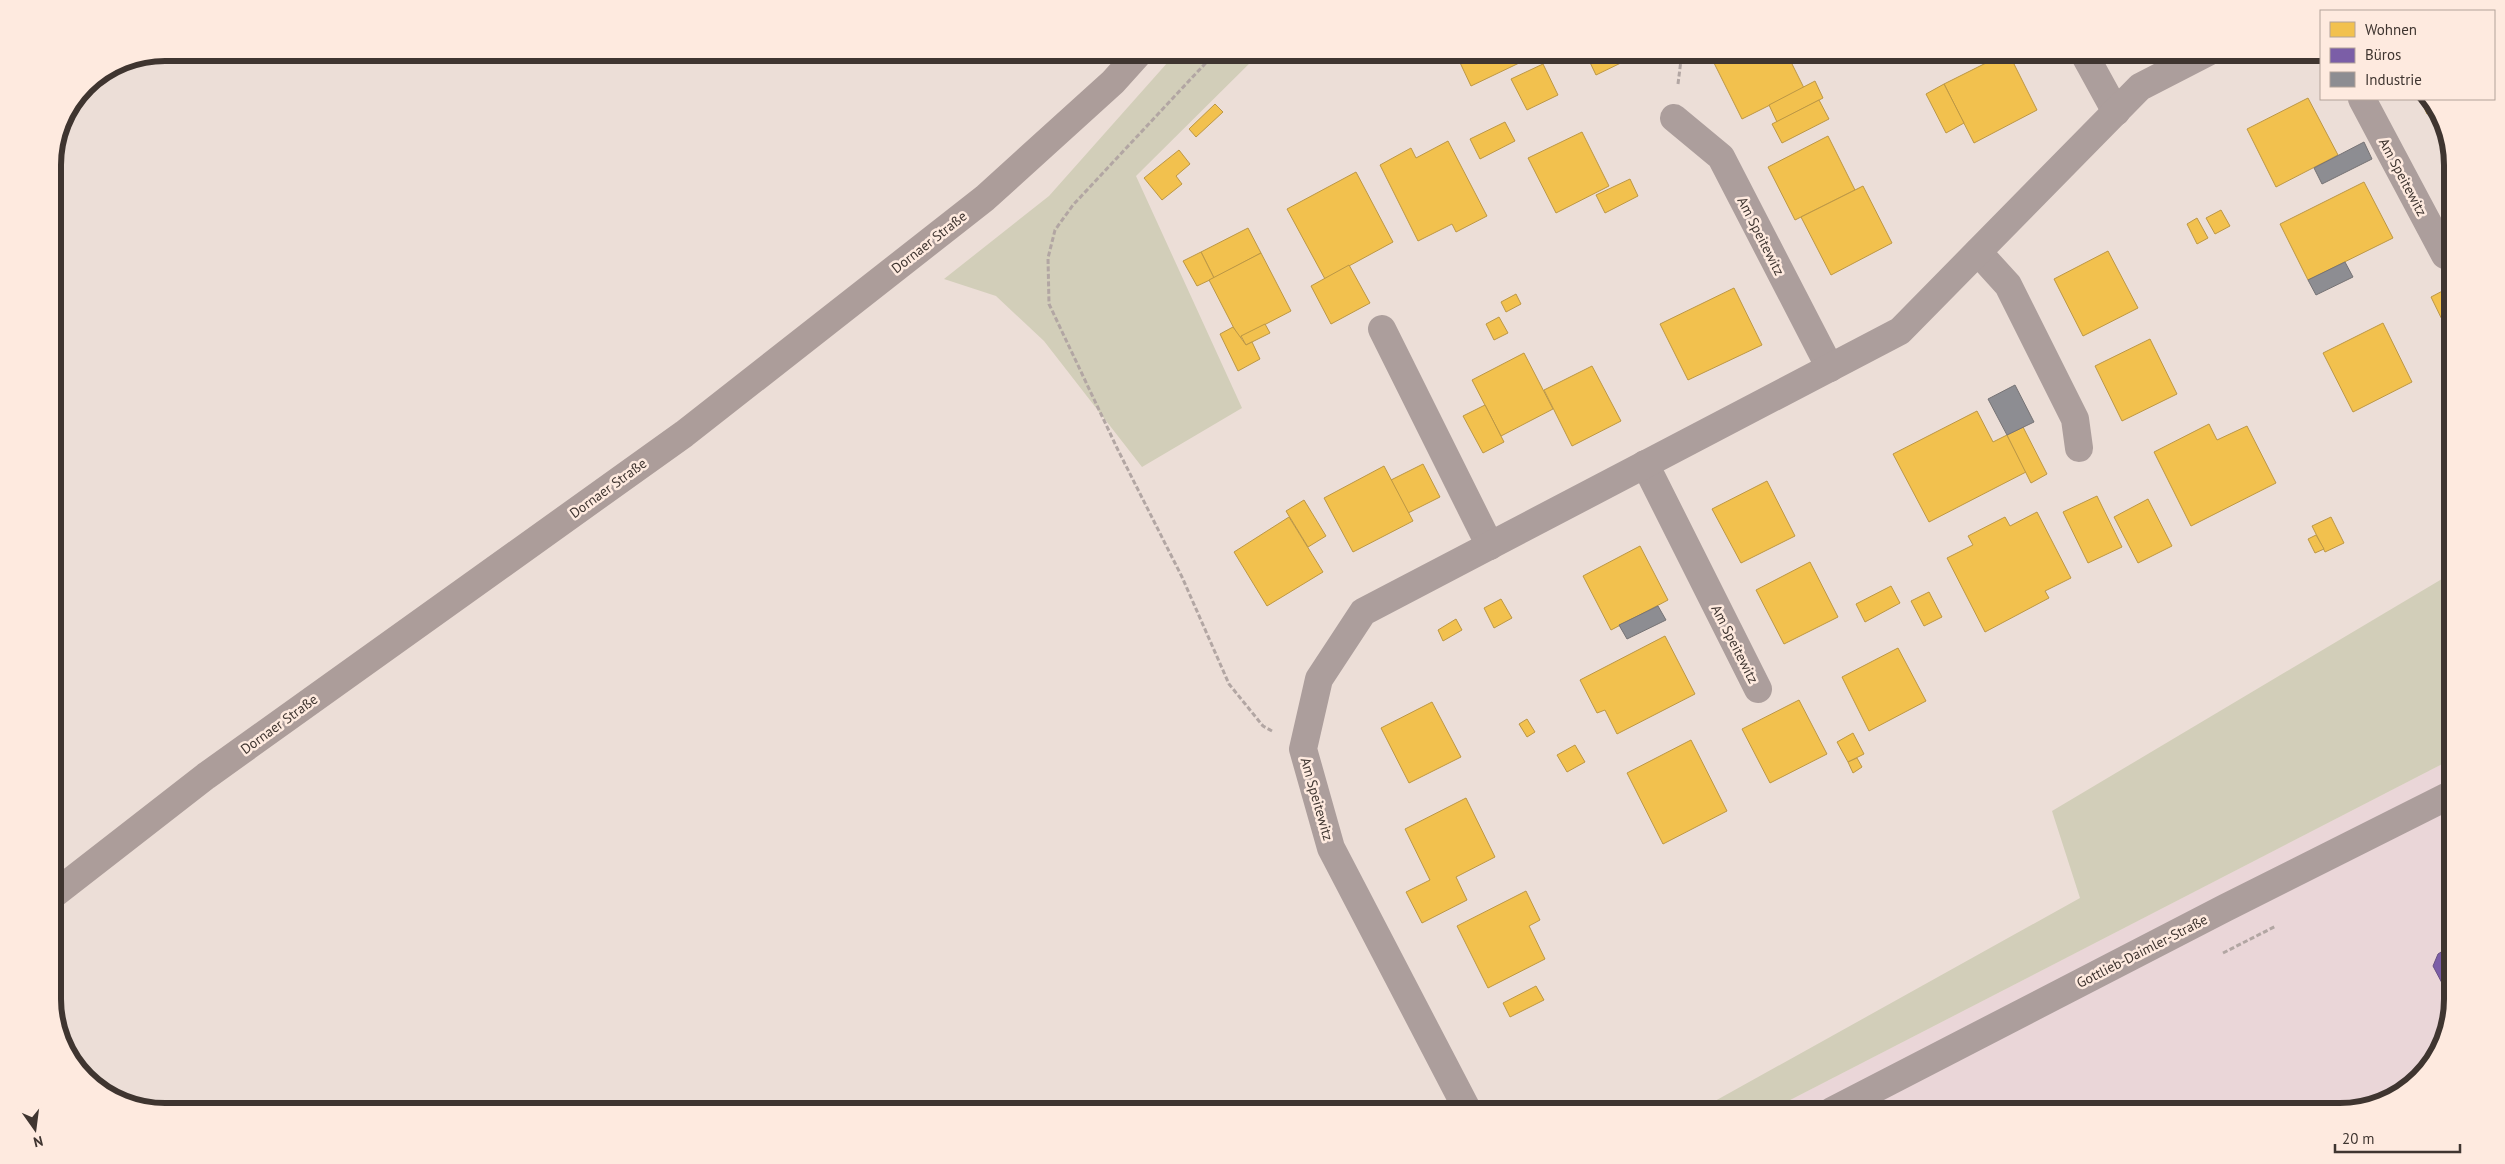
<svg xmlns="http://www.w3.org/2000/svg" width="2505" height="1164" viewBox="0 0 2505 1164" font-family="'PT Sans',sans-serif">
<style>
.commercial{fill:#ead6d8}
.green{fill:#d2ceb9}
.homes{fill:#f2c14e;stroke:#bc9745}
.offices{fill:#7b5ea7;stroke:#695283}
.industry{fill:#8d8d92;stroke:#767375}
.lines{fill:none;stroke-linecap:round;stroke-linejoin:round}
.path{stroke:#b2a6a3;stroke-width:3;stroke-dasharray:5 2.5;stroke-linecap:butt}
.street{stroke:#ac9e9c;stroke-width:28}
.secondary{stroke:#ac9d9a;stroke-width:28}
.labels{text-anchor:middle;dominant-baseline:central;stroke-width:5;stroke-linejoin:round;paint-order:stroke}
.street-label{font-size:14px;fill:#3f3530;stroke:#feeadf}
.rim{fill:none;stroke:#3f3530;stroke-width:6}
</style>
<rect width="100%" height="100%" fill="#ecded7"/>
<polygon class="commercial" points="2452,759 2452,999 2444,1042 2403,1092 2340,1111 1769,1111"/>
<g class="green">
<polygon points="1176,53 1260,53 1136,176 1242,408 1142,467 1044,341 996,296 944,279 1049,196"/>
<polygon points="2452,573 2452,759 1769,1111 1697,1111 2080,898 2052,811"/>
</g>
<g class="homes">
<polygon points="1455,52 1537,52 1538,54 1471,86"/>
<polygon points="1585,52 1623,52 1627,60 1596,75"/>
<polygon points="1734,52 1786,52 1804,88 1742,119 1714,63"/>
<polygon points="2008,52 2037,110 1974,143 1944,84"/>
<polygon points="1543,64 1558,95 1527,110 1511,79"/>
<polygon points="1815,81 1823,98 1777,122 1769,105"/>
<polygon points="1944,84 1964,123 1946,133 1926,94"/>
<polygon points="2308,98 2338,155 2276,187 2247,129"/>
<polygon points="2420,99 2429,99 2433,102 2436,109 2427,114"/>
<polygon points="1819,100 1829,119 1782,143 1772,124"/>
<polygon points="1215,104 1223,112 1196,137 1189,129"/>
<polygon points="1505,122 1515,141 1480,159 1470,139"/>
<polygon points="1582,132 1609,186 1556,213 1528,158"/>
<polygon points="1828,136 1855,190 1795,220 1768,167"/>
<polygon points="1448,141 1487,216 1456,232 1452,224 1418,241 1380,165 1411,148 1416,158"/>
<polygon points="1179,150 1190,164 1176,176 1182,184 1162,200 1144,178"/>
<polygon points="1356,172 1393,242 1325,279 1287,209"/>
<polygon points="1630,179 1638,196 1605,213 1596,195"/>
<polygon points="2364,182 2393,238 2308,280 2280,224"/>
<polygon points="1863,186 1892,243 1831,275 1801,217"/>
<polygon points="2221,210 2230,226 2215,234 2206,218"/>
<polygon points="2197,218 2208,238 2197,244 2187,224"/>
<polygon points="1248,228 1261,253 1214,278 1201,252"/>
<polygon points="2108,251 2138,308 2083,336 2054,279"/>
<polygon points="1201,252 1214,278 1197,286 1183,261"/>
<polygon points="1261,253 1291,311 1239,338 1209,280"/>
<polygon points="1349,265 1370,303 1331,324 1311,286"/>
<polygon points="2452,286 2452,340 2431,297"/>
<polygon points="1734,288 1762,345 1688,380 1660,324"/>
<polygon points="1516,294 1521,304 1506,312 1501,302"/>
<polygon points="1499,317 1508,333 1494,340 1486,324"/>
<polygon points="2383,323 2412,382 2353,412 2323,353"/>
<polygon points="1265,324 1270,333 1246,345 1241,336"/>
<polygon points="1233,327 1246,345 1252,342 1260,359 1238,371 1220,334"/>
<polygon points="2150,339 2177,394 2122,421 2095,366"/>
<polygon points="1524,353 1553,409 1501,436 1472,380"/>
<polygon points="1592,366 1621,421 1572,446 1544,390"/>
<polygon points="1485,405 1504,442 1483,453 1463,416"/>
<polygon points="1977,411 1993,442 2007,435 2026,472 1929,522 1893,454"/>
<polygon points="2209,424 2217,440 2247,426 2276,483 2191,526 2154,452"/>
<polygon points="2023,427 2047,474 2031,483 2007,435"/>
<polygon points="1423,464 1440,497 1408,513 1391,480"/>
<polygon points="1384,466 1413,521 1353,552 1324,498"/>
<polygon points="1767,481 1795,536 1741,563 1712,509"/>
<polygon points="2097,496 2122,547 2088,563 2063,512"/>
<polygon points="2148,499 2172,546 2138,563 2114,517"/>
<polygon points="1304,500 1326,536 1308,547 1286,511"/>
<polygon points="2037,512 2071,578 2045,591 2049,598 1985,632 1947,558 1973,545 1968,536 2005,517 2010,526"/>
<polygon points="1289,517 1323,572 1267,606 1234,552"/>
<polygon points="2331,517 2344,543 2325,552 2312,526"/>
<polygon points="2316,535 2324,549 2315,553 2308,539"/>
<polygon points="1640,546 1668,600 1611,630 1583,576"/>
<polygon points="1810,562 1838,617 1784,644 1756,590"/>
<polygon points="1891,586 1900,603 1865,622 1856,604"/>
<polygon points="1929,592 1942,617 1924,626 1911,601"/>
<polygon points="1501,599 1512,618 1494,628 1484,608"/>
<polygon points="1456,619 1462,630 1443,641 1438,630"/>
<polygon points="1665,636 1695,694 1617,734 1605,710 1597,713 1580,680"/>
<polygon points="1898,648 1926,701 1869,731 1842,677"/>
<polygon points="1799,700 1827,754 1770,783 1742,729"/>
<polygon points="1432,702 1461,757 1409,783 1381,728"/>
<polygon points="1527,719 1535,732 1527,737 1519,724"/>
<polygon points="1853,733 1864,754 1848,762 1837,742"/>
<polygon points="1691,740 1727,811 1663,844 1627,773"/>
<polygon points="1575,745 1585,762 1567,772 1557,755"/>
<polygon points="1857,758 1862,767 1853,773 1848,762"/>
<polygon points="1466,798 1495,857 1456,877 1467,900 1422,923 1406,892 1430,880 1405,829"/>
<polygon points="1526,891 1540,920 1529,926 1545,959 1488,988 1457,926"/>
<polygon points="1536,986 1544,1000 1510,1017 1503,1003"/>
</g>
<polygon class="offices" points="2452,945 2452,1002 2433,966 2438,954"/>
<g class="industry">
<polygon points="2364,142 2372,159 2322,184 2314,168"/>
<polygon points="2345,262 2353,277 2316,295 2308,280"/>
<polygon points="2015,385 2034,422 2007,435 1988,399"/>
<polygon points="1658,606 1666,620 1627,639 1619,625"/>
</g>
<g class="lines">
<g class="path">
<polyline points="1216,52 1073,205 1055,230 1048,258 1049,304 1118,450 1182,577 1229,684 1263,726 1272,731"/>
<polyline points="1678,84 1682,52"/>
<polyline points="2223,953 2276,926"/>
</g>
<g class="street">
<polyline points="2083,52 2116,112"/>
<polyline points="2362,99 2445,255"/>
<polyline points="1674,118 1721,157 1830,368"/>
<polyline points="1978,252 2008,285 2075,419 2079,448"/>
<polyline points="1382,329 1490,546"/>
<polyline points="1645,464 1758,689"/>
<polyline points="1468,1111 1331,848 1303,749 1319,679 1363,612 1900,331 2140,87 2208,52"/>
<polyline points="1832,1111 2225,908 2452,794"/>
</g>
<polyline class="secondary" points="53,895 206,776 684,434 985,198 1113,82 1140,52"/>
</g>
<g class="labels">
<g class="street-label">
<text transform="translate(2403 177) rotate(62)">Am Speitewitz</text>
<text transform="translate(1761 236) rotate(63)">Am Speitewitz</text>
<text transform="translate(929 242) rotate(-38)">Dornaer Straße</text>
<text transform="translate(608 488) rotate(-36)">Dornaer Straße</text>
<text transform="translate(1735 644) rotate(63)">Am Speitewitz</text>
<text transform="translate(279 724) rotate(-36)">Dornaer Straße</text>
<text transform="translate(1317 799) rotate(74)">Am Speitewitz</text>
<text transform="translate(2142 951) rotate(-27)">Gottlieb-Daimler-Straße</text>
</g>
</g>
<path d="M0 0H2505V1164H0ZM165 61H2340A104 104 0 0 1 2444 165V999A104 104 0 0 1 2340 1103H165A104 104 0 0 1 61 999V165A104 104 0 0 1 165 61Z" fill="#feeadf" fill-rule="evenodd"/>
<path class="rim" d="M165 61H2340A104 104 0 0 1 2444 165V999A104 104 0 0 1 2340 1103H165A104 104 0 0 1 61 999V165A104 104 0 0 1 165 61Z"/>
<rect x="2320" y="10" width="175" height="90" fill="#feeadf" stroke="#b2a299"/>
<rect x="2330" y="22" width="25" height="15" fill="#f2c14e" stroke="#b2a299"/>
<text x="2365" y="35" font-size="15" fill="#3f3530">Wohnen</text>
<rect x="2330" y="48" width="25" height="15" fill="#7b5ea7" stroke="#b2a299"/>
<text x="2365" y="60" font-size="15" fill="#3f3530">Büros</text>
<rect x="2330" y="72" width="25" height="15" fill="#8d8d92" stroke="#b2a299"/>
<text x="2365" y="85" font-size="15" fill="#3f3530">Industrie</text>
<g transform="translate(35 1129) rotate(166)" stroke="#feeadf" stroke-width="4" paint-order="stroke">
<path d="M0-4L9 19L0 12L-9 19Z" fill="#3f3530"/>
<text y="-8" font-size="14" font-weight="bold" text-anchor="middle" fill="#3f3530">N</text>
</g>
<path d="M2335 1144v8h125v-8" fill="none" stroke="#3f3530" stroke-width="2.5"/>
<text x="2342" y="1144" font-size="15" fill="#3f3530" stroke="#feeadf" stroke-width="4" paint-order="stroke">20 m</text>
</svg>
